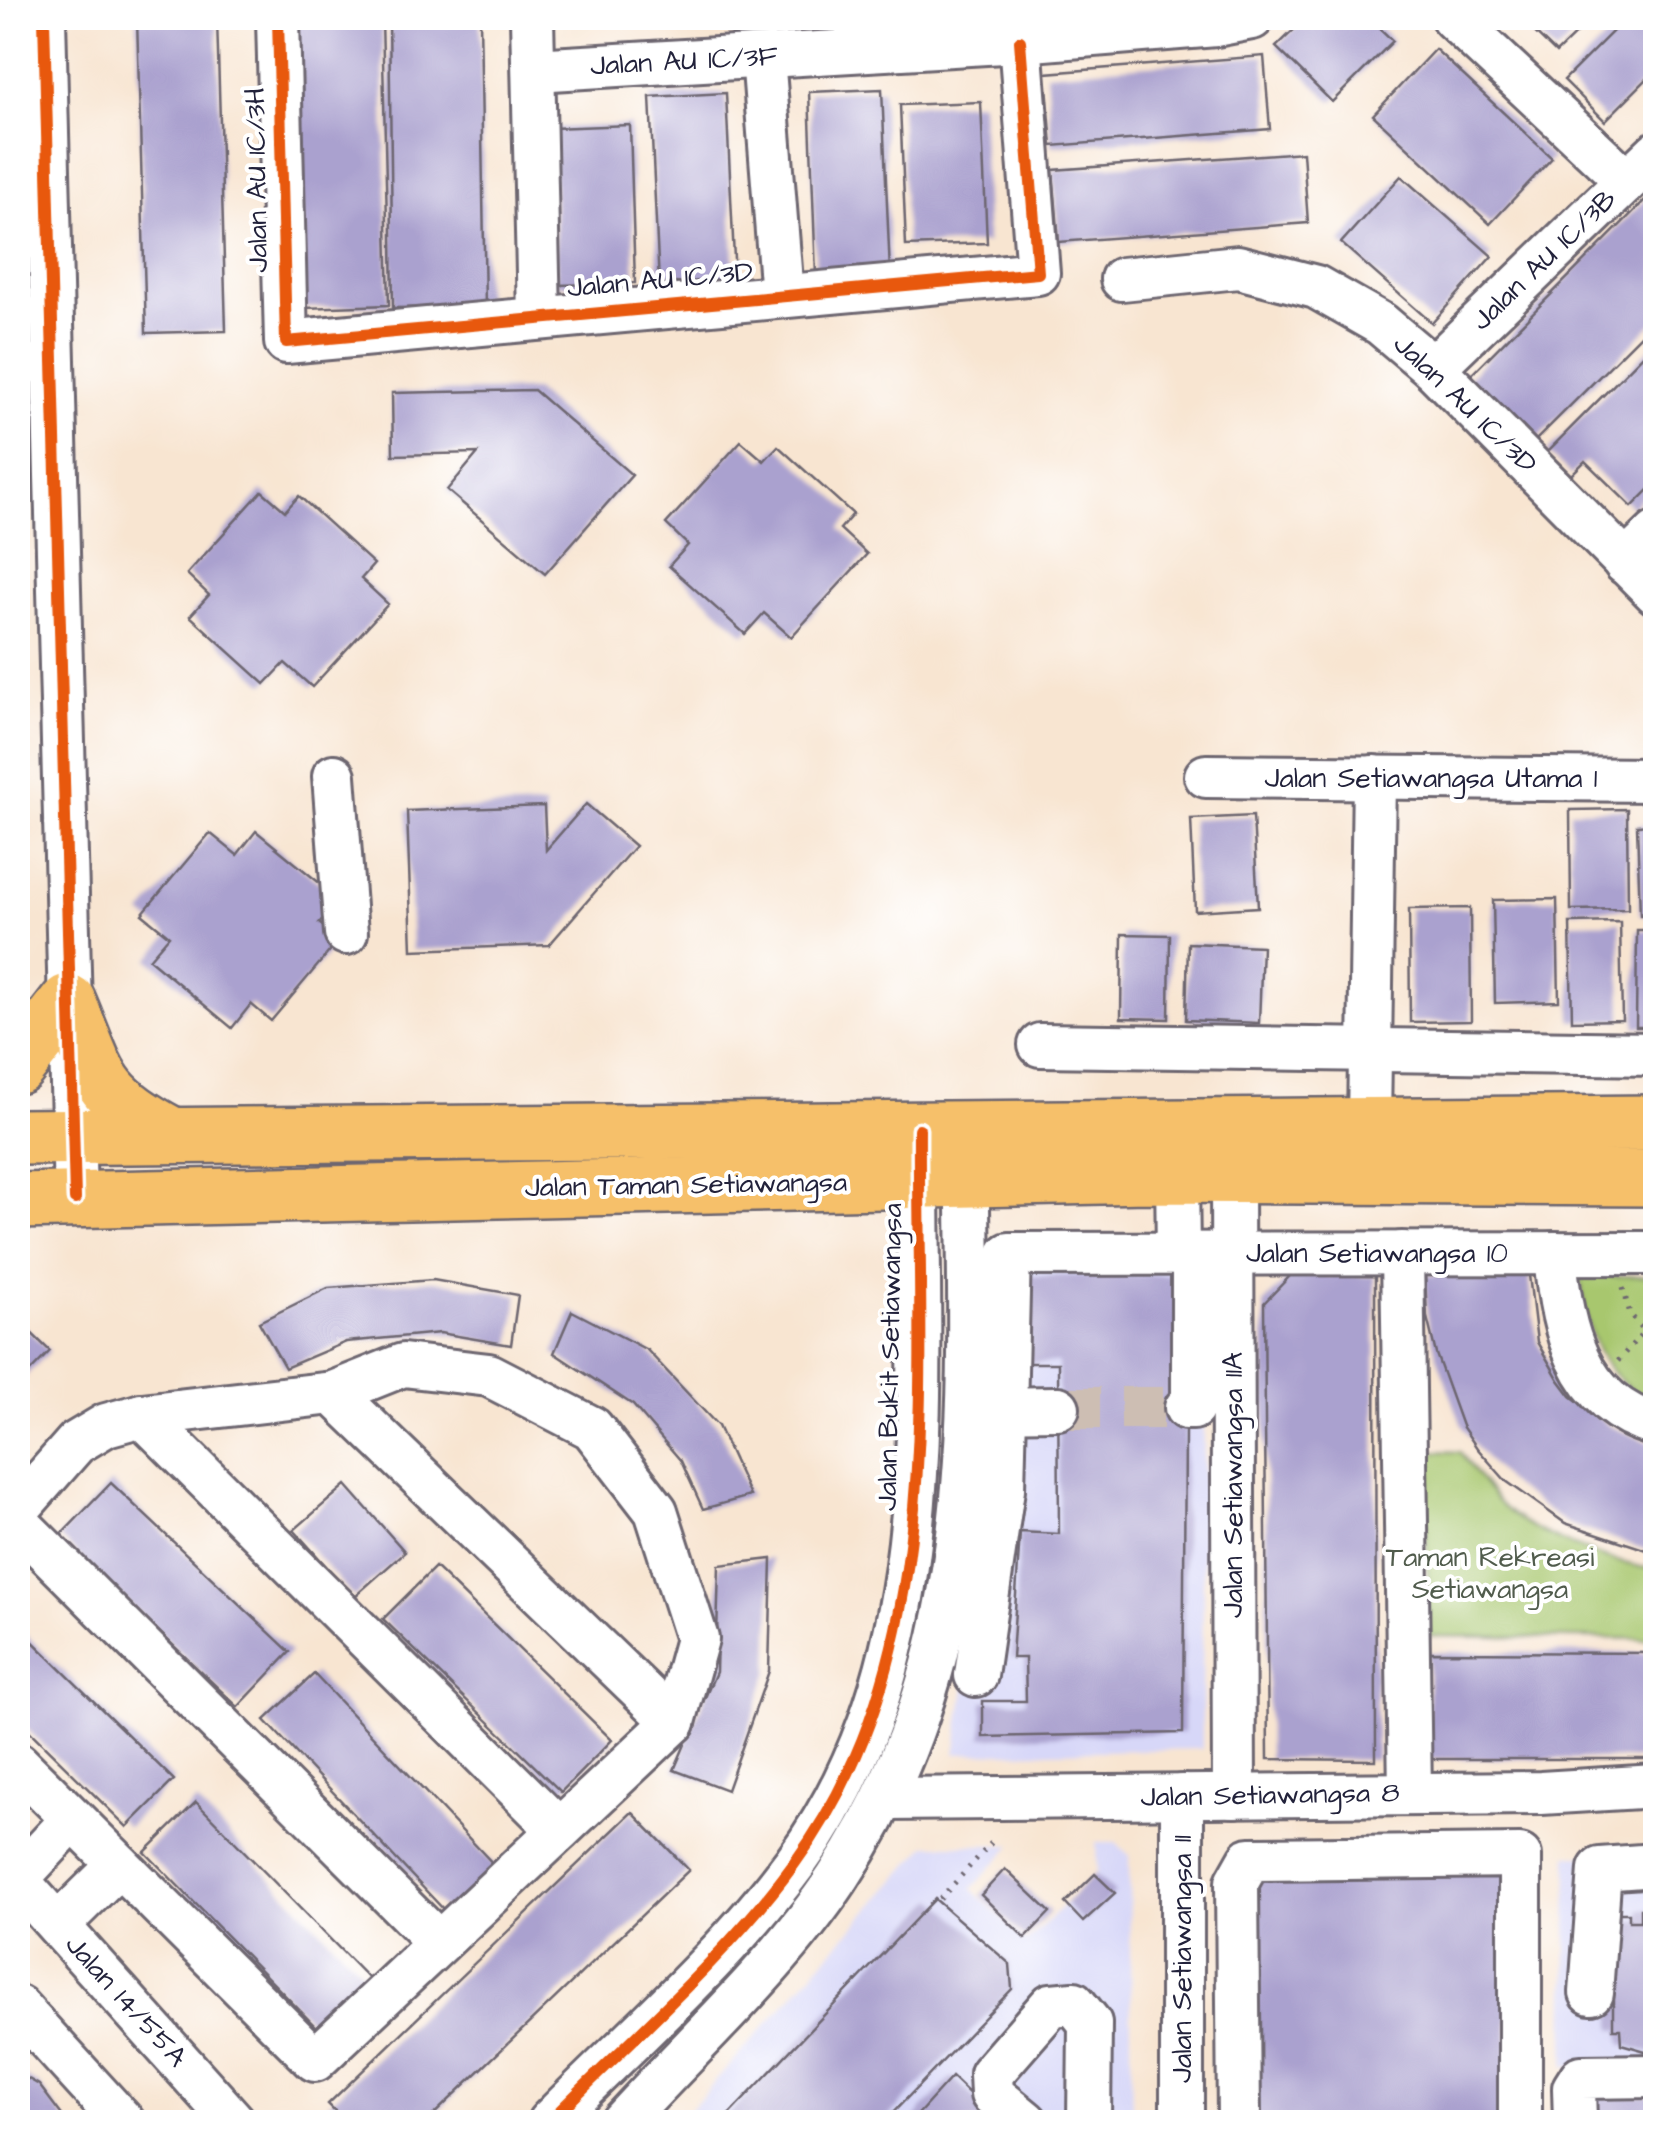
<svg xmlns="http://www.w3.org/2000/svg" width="1673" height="2140" viewBox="0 0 1673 2140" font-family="'Architects Daughter',sans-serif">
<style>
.built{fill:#d7d7f8}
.green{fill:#a8c76e;stroke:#657454;stroke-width:2.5}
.building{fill:#aaa1cf}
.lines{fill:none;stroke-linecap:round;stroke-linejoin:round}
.minor-tunnel{stroke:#cdbeb3;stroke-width:42;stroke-dasharray:42 21;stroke-linecap:butt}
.minor-casing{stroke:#6d6670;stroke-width:48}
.major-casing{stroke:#6d6670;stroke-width:60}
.path{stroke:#6d6670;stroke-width:5;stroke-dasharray:2.5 8;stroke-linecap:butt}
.minor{stroke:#fff;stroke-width:42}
.major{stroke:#f6c06b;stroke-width:55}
.cycleway-casing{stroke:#fff;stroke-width:19}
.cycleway{stroke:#e8590c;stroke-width:12}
.labels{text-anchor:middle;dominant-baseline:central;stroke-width:8;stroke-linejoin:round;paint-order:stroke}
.street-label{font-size:28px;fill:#22223b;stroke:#fff}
.park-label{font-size:28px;fill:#515c4d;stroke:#fff}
</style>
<rect width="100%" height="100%" fill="#fff"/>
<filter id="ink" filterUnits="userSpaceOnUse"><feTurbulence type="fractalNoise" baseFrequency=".01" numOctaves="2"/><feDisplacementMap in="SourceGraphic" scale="20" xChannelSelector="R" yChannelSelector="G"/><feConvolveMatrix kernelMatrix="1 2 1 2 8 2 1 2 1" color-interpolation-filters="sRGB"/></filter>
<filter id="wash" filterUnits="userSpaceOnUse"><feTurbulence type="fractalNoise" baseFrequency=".0048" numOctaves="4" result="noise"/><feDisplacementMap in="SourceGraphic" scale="40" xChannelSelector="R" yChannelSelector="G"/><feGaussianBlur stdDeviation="2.25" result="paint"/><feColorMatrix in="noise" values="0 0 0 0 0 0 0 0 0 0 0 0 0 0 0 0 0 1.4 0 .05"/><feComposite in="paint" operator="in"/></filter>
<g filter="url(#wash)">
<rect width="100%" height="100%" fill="#f8e5d1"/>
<g class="built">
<polygon points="1002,1261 1205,1261 1202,1749 955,1754 995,1489"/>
<polygon points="1096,1842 1116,1842 1129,1855 1132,2122 679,2122 927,1845 1012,1845 972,1889 1026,1942 1097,1872"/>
<polygon points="1568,1855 1655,1856 1655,2068 1565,2067"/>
</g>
<g class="green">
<path d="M1580,1276h75v128c-58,-29 -68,-69 -75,-128z"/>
<path d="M1424,1451l36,1c14,18 27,40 44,56 26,25 115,58 151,61v70l-226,-3z"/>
</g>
<g id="blocks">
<g class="building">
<polygon points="137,18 217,18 226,331 146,333"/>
<polygon points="296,18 382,18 389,305 304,308"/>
<polygon points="389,18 480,18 485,307 393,308"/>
<polygon points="1306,18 1369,18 1393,41 1332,102 1276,47"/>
<polygon points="1520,18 1592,18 1556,53"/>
<polygon points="1626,18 1641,18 1656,32 1656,70 1605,121 1564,80"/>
<polygon points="1435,49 1552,158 1490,224 1373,115"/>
<polygon points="1264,56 1270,129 1052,146 1046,73"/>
<polygon points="882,89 890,273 816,276 809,92"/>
<polygon points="726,93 735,280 659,284 650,97"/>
<polygon points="981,102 987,243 906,246 900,105"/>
<polygon points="630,125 635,283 557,285 552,128"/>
<polygon points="1303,152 1308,223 1059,242 1053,170"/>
<polygon points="1401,176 1492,256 1432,323 1341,243"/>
<polygon points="1656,189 1656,320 1533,443 1467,379"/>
<polygon points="1656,342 1656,483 1632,507 1585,461 1571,475 1547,452"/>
<polygon points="534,390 632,475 545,574 447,490 478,453 393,455 392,393"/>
<polygon points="741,441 764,461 778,446 853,514 840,529 867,554 791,637 764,613 745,634 669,566 688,545 666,524"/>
<polygon points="262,491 285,511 299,496 374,564 361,579 388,604 312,687 285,663 265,684 190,616 209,595 187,574"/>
<polygon points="586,804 635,846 549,945 412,950 407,811 544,806 546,850"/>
<polygon points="1627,809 1628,909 1571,910 1570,810"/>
<polygon points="1253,816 1258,907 1195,911 1191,819"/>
<polygon points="1656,824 1656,915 1640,915 1637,825"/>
<polygon points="256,831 339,899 319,923 339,940 271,1021 251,1004 232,1028 149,959 169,936 142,914 210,833 237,855"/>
<polygon points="1557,899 1559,1001 1495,1003 1493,900"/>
<polygon points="1470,908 1471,1021 1410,1022 1409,909"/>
<polygon points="1620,922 1622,1020 1572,1021 1570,923"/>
<polygon points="1637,930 1656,930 1656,1027 1636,1027"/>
<polygon points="1122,934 1170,935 1169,1019 1121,1018"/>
<polygon points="1188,943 1262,946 1259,1023 1186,1020"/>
<polygon points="1186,1275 1183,1733 983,1737 983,1701 1026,1701 1025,1658 1012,1658 1020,1532 1059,1534 1058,1363 1017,1363 1017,1276"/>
<polygon points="1291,1275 1375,1276 1376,1760 1268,1759 1264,1303"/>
<polygon points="1425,1275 1529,1275 1537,1342 1559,1380 1571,1396 1610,1426 1656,1445 1656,1553 1565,1523 1506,1481 1477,1448 1462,1426 1436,1354 1427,1317"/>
<polygon points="433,1280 518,1295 511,1345 440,1333 346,1342 285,1368 259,1322 328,1288"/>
<polygon points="572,1311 647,1350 718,1426 750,1496 703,1509 681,1461 633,1405 554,1353"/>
<polygon points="18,1320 50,1351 18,1384"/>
<polygon points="111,1483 290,1652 238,1707 59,1537"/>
<polygon points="346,1485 405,1552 354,1597 294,1530"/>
<polygon points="772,1559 769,1671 727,1790 674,1770 716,1672 719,1565"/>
<polygon points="435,1567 612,1740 561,1792 383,1619"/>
<polygon points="18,1627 174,1780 127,1827 18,1720"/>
<polygon points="1428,1652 1656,1653 1656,1759 1428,1759"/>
<polygon points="314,1674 496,1867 447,1913 265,1720"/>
<polygon points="196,1802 374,1984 323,2034 145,1852"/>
<polygon points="632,1812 689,1870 426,2122 346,2122 328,2104"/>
<polygon points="1252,1865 1508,1866 1508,2122 1251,2122"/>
<polygon points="1005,1869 1050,1912 1025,1938 981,1895"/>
<polygon points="1095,1874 1115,1893 1083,1922 1065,1903"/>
<polygon points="935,1899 1010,1964 1012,1989 884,2122 722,2122"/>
<polygon points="1640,1909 1656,1909 1656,2054 1621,2044 1620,2029 1613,2029 1613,1913 1629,1913 1629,1921 1640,1921"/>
<polygon points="18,2073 39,2085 67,2122 18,2122"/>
<polygon points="952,2077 999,2122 911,2122"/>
<rect x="1595" y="2096" width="61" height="26"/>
</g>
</g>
</g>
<g filter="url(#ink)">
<use href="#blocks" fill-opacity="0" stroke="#6d6670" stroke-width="2.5"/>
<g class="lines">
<polyline class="minor-tunnel" points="1058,1408 1186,1408"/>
<defs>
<g id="minor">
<polyline points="44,18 75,1199"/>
<polyline points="278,18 286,342 1038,273 1020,41"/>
<polyline points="532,18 539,316"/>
<polyline points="1453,18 1626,180"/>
<polyline points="763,57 782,295"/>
<polyline points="534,70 1020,41 1216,25 1252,18"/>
<polyline points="1122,279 1238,267 1316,287 1381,324 1433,368 1656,593"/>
<polyline points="1433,368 1656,153"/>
<polyline points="1625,563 1656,533"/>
<polyline points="334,776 346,933"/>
<polyline points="1206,776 1656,780"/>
<polyline points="1040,1045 1656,1054"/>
<polyline points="1369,1124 1374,777"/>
<polyline points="1177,1175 1178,1253"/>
<polyline points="1232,1175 1234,1796"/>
<polyline points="1402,1253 1410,1793"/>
<path d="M1555,1253c5,70 21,151 101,172"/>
<polyline points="333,1393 674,1722"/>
<polyline points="1186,1408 1193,1408 1193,1253"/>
<polyline points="981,1409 1058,1408"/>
<polyline points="142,1415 559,1830"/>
<polyline points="18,1509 76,1443 106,1425 142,1415 333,1393 403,1365 489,1375 592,1428 656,1511 697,1639 674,1722 315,2060 18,1764"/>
<polyline points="18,1523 438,1942"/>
<polyline points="976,1675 1003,1489 1009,1254 1656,1253"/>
<polyline points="1182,1796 1182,2122"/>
<polyline points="884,1799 1541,1793 1656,1786"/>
<polyline points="18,1878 73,1819"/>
<polyline points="18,1881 234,2122"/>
<polyline points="58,1925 119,1865"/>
<polyline points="1591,1993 1600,1869 1656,1865"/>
<polyline points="18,2007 123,2122"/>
<path d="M549,2122c82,-83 176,-164 246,-259 150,-205 122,-472 123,-712"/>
<path d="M622,2122c70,-77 157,-156 215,-243 148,-222 134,-475 130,-730"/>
<polyline points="1026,2122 992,2094 991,2074 1051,2005 1074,2003 1090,2023 1089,2122"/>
<polyline points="1239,2122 1237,1882 1250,1859 1520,1856 1520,2122"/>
<polyline points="1575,2122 1574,2088 1581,2077 1656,2076"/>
</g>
<g id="major">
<path d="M18,1066l50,-64c31,73 27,92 100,131"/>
<polyline points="18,1137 1656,1123"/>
<polyline points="18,1201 1146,1175 1656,1178"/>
</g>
</defs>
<use href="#minor" class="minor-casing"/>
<use href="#major" class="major-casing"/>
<g class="path">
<polyline points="1623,1288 1630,1314 1656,1344"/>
<polyline points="1618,1361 1642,1333"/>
<polyline points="940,1899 994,1840"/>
</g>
<use href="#minor" class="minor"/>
<use href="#major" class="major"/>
<defs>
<g id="cycleway">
<polyline points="44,18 75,1199"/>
<polyline points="278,18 286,342 1038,273 1020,41"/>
<path d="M549,2122c82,-83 176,-164 245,-258 155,-211 123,-489 125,-735"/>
</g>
</defs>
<use href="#cycleway" class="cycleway-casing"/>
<use href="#cycleway" class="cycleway"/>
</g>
</g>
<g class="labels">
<g class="street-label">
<text transform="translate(684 61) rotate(-3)">Jalan AU 1C/3F</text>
<text transform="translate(257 180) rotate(-91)">Jalan AU 1C/3H</text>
<text transform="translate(1544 260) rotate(-44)">Jalan AU 1C/3B</text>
<text transform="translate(660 280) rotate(-5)">Jalan AU 1C/3D</text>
<text transform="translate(1465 404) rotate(44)">Jalan AU 1C/3D</text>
<text x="1431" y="778">Jalan Setiawangsa Utama 1</text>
<text transform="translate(686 1185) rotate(-1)">Jalan Taman Setiawangsa</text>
<text x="1377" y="1253">Jalan Setiawangsa 10</text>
<text transform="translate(890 1357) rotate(-89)">Jalan Bukit Setiawangsa</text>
<text transform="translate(1233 1485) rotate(-90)">Jalan Setiawangsa 11A</text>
<text transform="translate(1270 1795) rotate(-1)">Jalan Setiawangsa 8</text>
<text transform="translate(1182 1959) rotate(-90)">Jalan Setiawangsa 11</text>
<text transform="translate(126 2001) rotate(48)">Jalan 14/55A</text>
</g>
<g class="park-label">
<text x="1490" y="1557">Taman Rekreasi<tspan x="1490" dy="32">Setiawangsa</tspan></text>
</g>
</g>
<rect width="1673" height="2140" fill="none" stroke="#fff" stroke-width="60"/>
</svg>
